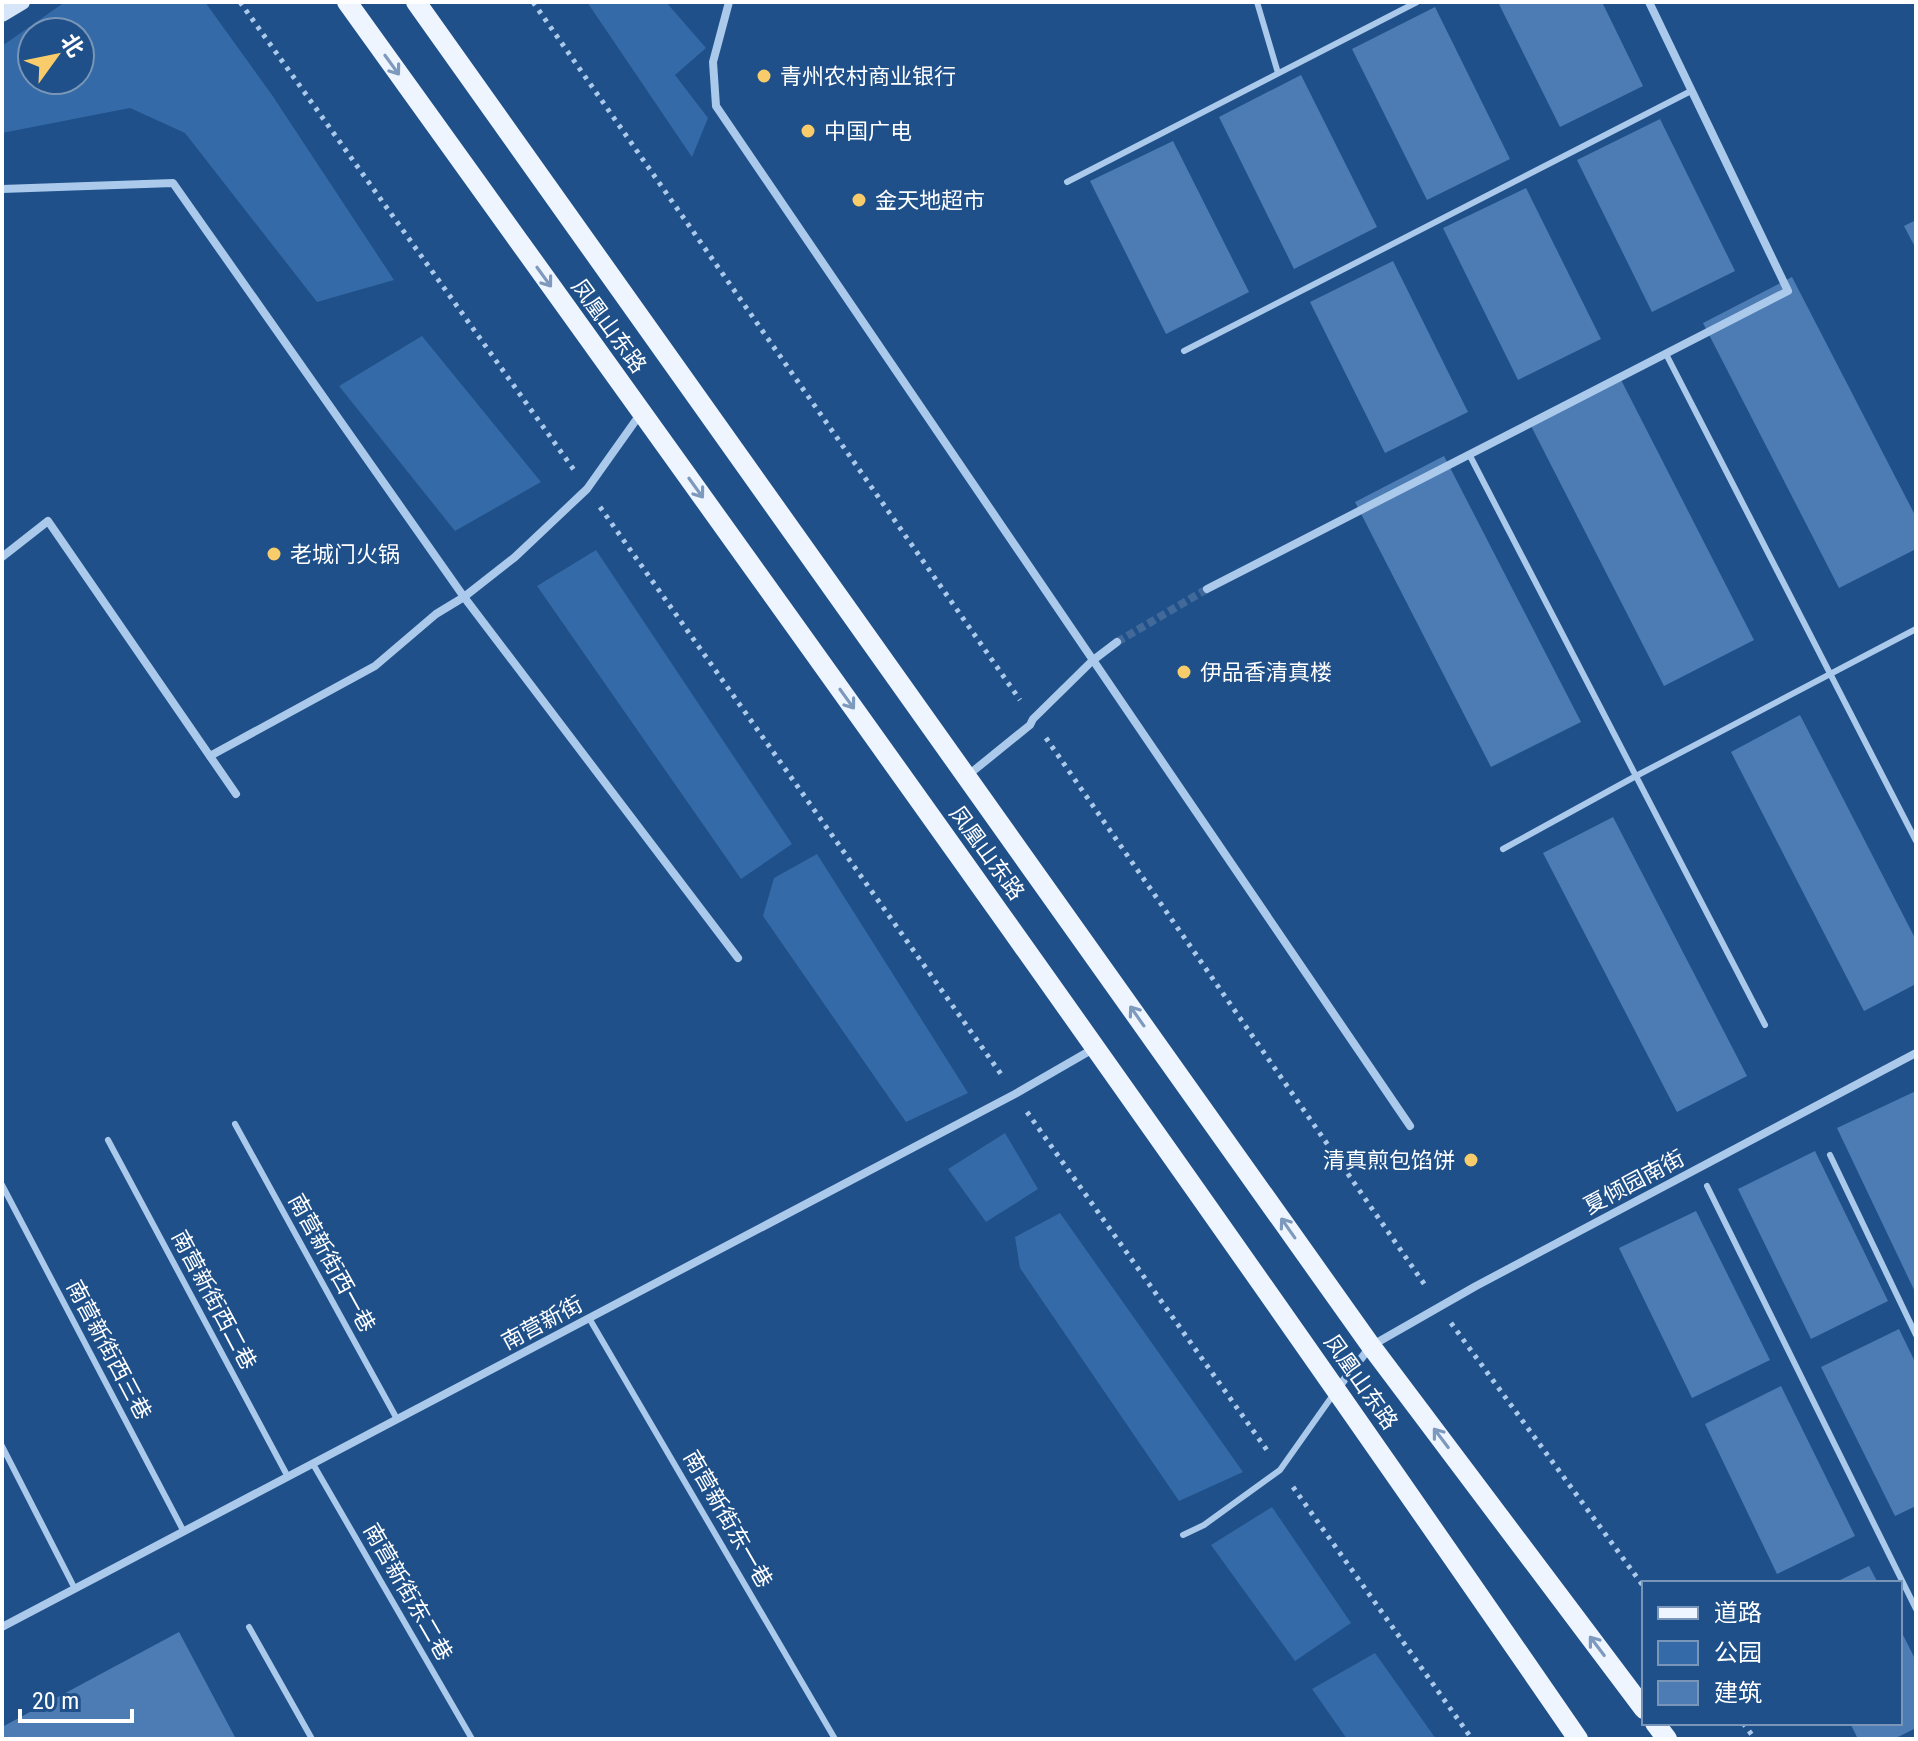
<svg xmlns="http://www.w3.org/2000/svg" width="1918" height="1741" viewBox="0 0 1918 1741" font-family="'Roboto Condensed','Noto Sans SC',sans-serif">
<style>
.green{fill:#336aa7;fill-rule:evenodd}
.building{fill:#4c7cb3}
.lines{fill:none;stroke-linecap:round;stroke-linejoin:round}
.street-tunnel{stroke:#416a9b;stroke-width:8;stroke-dasharray:8 4;stroke-linecap:butt}
.path{stroke:#aac9eb;stroke-width:5;stroke-dasharray:4 6;stroke-linecap:butt}
.lane{stroke:#aac9eb;stroke-width:6}
.street{stroke:#aac9eb;stroke-width:8}
.secondary{stroke:#d6e6f8;stroke-width:16}
.primary{stroke:#eff5fe;stroke-width:20}
.oneway{stroke:#7d9abe}
.poi-dot{fill:#f9cc6b;stroke:#1f5089;stroke-width:3}
.labels{text-anchor:middle;dominant-baseline:central;stroke-width:6;stroke-linejoin:round;paint-order:stroke}
.poi-label{font-size:22px;fill:#fff;stroke:#1f5089;text-anchor:start}
.street-label{font-size:22px;fill:#fff;stroke:#1f5089}
</style>
<rect width="100%" height="100%" fill="#1f5089"/>
<g class="green">
<path d="M70,2h135l67,93 122,185 -77,22 -132,-169 -55,-25 -128,25v-87l60,-42zM80,32v48h-48v-48z"/>
<polygon points="587,2 666,2 706,48 675,75 708,118 692,157"/>
<polygon points="422,336 541,482 455,531 339,386"/>
<polygon points="596,550 792,844 741,879 537,586"/>
<polygon points="817,854 968,1093 906,1122 763,916 774,878"/>
<polygon points="1005,1133 1038,1189 986,1222 948,1169"/>
<polygon points="1060,1213 1243,1472 1179,1501 1020,1268 1015,1237"/>
<polygon points="1272,1507 1351,1623 1295,1661 1211,1545"/>
<polygon points="1375,1653 1436,1739 1347,1739 1312,1689"/>
</g>
<g class="building">
<polygon points="1498,2 1602,2 1643,86 1560,127"/>
<polygon points="1435,7 1510,159 1427,200 1352,49"/>
<polygon points="1301,75 1377,227 1294,269 1219,117"/>
<polygon points="1660,119 1735,271 1652,312 1577,160"/>
<polygon points="1173,141 1249,292 1166,334 1090,181"/>
<polygon points="1526,188 1601,339 1518,380 1443,228"/>
<polygon points="1916,220 1916,249 1904,226"/>
<polygon points="1393,261 1468,412 1385,453 1310,302"/>
<polygon points="1792,277 1916,517 1916,549 1839,588 1703,323"/>
<polygon points="1618,374 1754,640 1664,686 1528,420"/>
<polygon points="1444,456 1581,722 1491,767 1355,502"/>
<polygon points="1800,715 1916,940 1916,984 1864,1011 1731,752"/>
<polygon points="1613,817 1747,1076 1677,1112 1543,853"/>
<polygon points="1916,1091 1916,1294 1837,1128"/>
<polygon points="1815,1151 1888,1301 1811,1339 1738,1189"/>
<polygon points="1696,1211 1770,1360 1692,1398 1619,1248"/>
<polygon points="1899,1329 1916,1364 1916,1506 1895,1516 1821,1367"/>
<polygon points="1781,1386 1855,1536 1777,1574 1705,1424"/>
<polygon points="1869,1566 1878,1583 1834,1583"/>
<polygon points="1900,1629 1916,1661 1916,1728 1894,1739 1858,1739 1850,1723 1900,1723"/>
<polygon points="179,1632 236,1739 2,1739 2,1727"/>
</g>
<g class="lines">
<polyline class="street-tunnel" points="1117,642 1207,589"/>
<g class="path">
<polyline points="240,2 574,470"/>
<polyline points="533,2 1020,700"/>
<polyline points="600,507 1003,1077"/>
<polyline points="1046,738 1427,1288"/>
<polyline points="1027,1112 1269,1453"/>
<polyline points="1451,1323 1644,1587"/>
<polyline points="1293,1487 1472,1739"/>
<polyline points="1743,1723 1755,1739"/>
</g>
<g class="lane">
<polyline points="1257,2 1278,73"/>
<polyline points="1067,182 1417,2"/>
<polyline points="1184,351 1691,91"/>
<polyline points="1666,354 1916,841"/>
<polyline points="1469,454 1765,1025"/>
<polyline points="1503,849 1636,776 1916,629"/>
<polyline points="235,1124 397,1419"/>
<polyline points="108,1140 288,1477"/>
<polyline points="1830,1155 1916,1335"/>
<polyline points="2,1185 184,1532"/>
<polyline points="1707,1186 1916,1609"/>
<polyline points="589,1318 835,1739"/>
<polyline points="2,1446 75,1589"/>
<polyline points="313,1464 472,1739"/>
<polyline points="1183,1535 1204,1525 1280,1470 1333,1395"/>
<polyline points="249,1627 312,1739"/>
</g>
<g class="street">
<polyline points="729,2 713,62 716,106 1410,1126"/>
<polyline points="2,189 173,183 464,597 738,958"/>
<polyline points="2,557 48,521 236,794"/>
<polyline points="1207,589 1788,291 1649,2"/>
<polyline points="210,756 375,666 436,614 464,597 515,557 587,489 641,413"/>
<polyline points="967,776 1030,725 1033,719 1092,661 1117,642"/>
<polyline points="1337,1389 1371,1346 1476,1286 1916,1053"/>
<polyline points="2,1627 1015,1094 1093,1049"/>
</g>
<polyline class="secondary" points="2,14 22,2"/>
<g class="primary">
<path d="M347,2c414,576 829,1152 1231,1737"/>
<polyline points="416,2 1371,1346 1644,1709"/>
<polyline points="1655,1723 1667,1739"/>
</g>
</g>
<defs><path id="oneway-shaft" d="M-6 0H5M1.5-3L5.5 0L1.5 3" fill="none" stroke-width="1.6" stroke-linecap="round" stroke-linejoin="round" transform="scale(2)"/></defs>
<g class="oneway">
<use href="#oneway-shaft" transform="translate(392 65) rotate(54)"/>
<use href="#oneway-shaft" transform="translate(544 277) rotate(54)"/>
<use href="#oneway-shaft" transform="translate(696 488) rotate(54)"/>
<use href="#oneway-shaft" transform="translate(847 699) rotate(54)"/>
<use href="#oneway-shaft" transform="translate(1137 1016) rotate(-125)"/>
<use href="#oneway-shaft" transform="translate(1288 1228) rotate(-125)"/>
<use href="#oneway-shaft" transform="translate(1441 1438) rotate(-127)"/>
<use href="#oneway-shaft" transform="translate(1597 1646) rotate(-127)"/>
</g>
<g class="poi-dot">
<circle cx="764" cy="76" r="8"/>
<circle cx="808" cy="131" r="8"/>
<circle cx="859" cy="200" r="8"/>
<circle cx="274" cy="554" r="8"/>
<circle cx="1184" cy="672" r="8"/>
<circle cx="1471" cy="1160" r="8"/>
</g>
<g class="labels">
<g class="poi-label">
<text x="780" y="76">青州农村商业银行</text>
<text x="824" y="131">中国广电</text>
<text x="875" y="200">金天地超市</text>
<text x="290" y="554">老城门火锅</text>
<text x="1200" y="672">伊品香清真楼</text>
<text x="1455" y="1160" text-anchor="end">清真煎包馅饼</text>
</g>
<g class="street-label">
<text transform="translate(609 326) rotate(54)">凤凰山东路</text>
<text transform="translate(987 853) rotate(54)">凤凰山东路</text>
<text transform="translate(1634 1182) rotate(-28)">夏倾园南街</text>
<text transform="translate(332 1263) rotate(61)">南营新街西一巷</text>
<text transform="translate(214 1300) rotate(62)">南营新街西二巷</text>
<text transform="translate(542 1323) rotate(-28)">南营新街</text>
<text transform="translate(109 1350) rotate(62)">南营新街西三巷</text>
<text transform="translate(1361 1382) rotate(55)">凤凰山东路</text>
<text transform="translate(728 1519) rotate(60)">南营新街东一巷</text>
<text transform="translate(408 1592) rotate(60)">南营新街东二巷</text>
</g>
</g>
<rect width="1918" height="1741" fill="none" stroke="#ffffff" stroke-width="8"/>
<rect x="1642" y="1581" width="260" height="144" fill="#1f5089" stroke="#7996b8" stroke-width="2"/>
<rect x="1658" y="1607" width="40" height="12" fill="#eff5fe" stroke="#7996b8" stroke-width="2"/>
<text x="1714" y="1621" font-size="24" fill="#ffffff">道路</text>
<rect x="1658" y="1641" width="40" height="24" fill="#336aa7" stroke="#7996b8" stroke-width="2"/>
<text x="1714" y="1661" font-size="24" fill="#ffffff">公园</text>
<rect x="1658" y="1681" width="40" height="24" fill="#4c7cb3" stroke="#7996b8" stroke-width="2"/>
<text x="1714" y="1701" font-size="24" fill="#ffffff">建筑</text>
<g transform="translate(56 56) rotate(57)"><circle r="38" fill="#1f5089" stroke="#7996b8" stroke-width="2"/>
<path d="M0-6L14 30L0 20L-14 30Z" fill="#f9cc6b"/>
<text y="-12" font-size="22" font-weight="bold" text-anchor="middle" fill="#ffffff">北</text>
</g>
<path d="M20 1709v12h112v-12" fill="none" stroke="#ffffff" stroke-width="4"/>
<text x="32" y="1709" font-size="24" fill="#ffffff" stroke="#1f5089" stroke-width="6" paint-order="stroke">20 m</text>
</svg>
